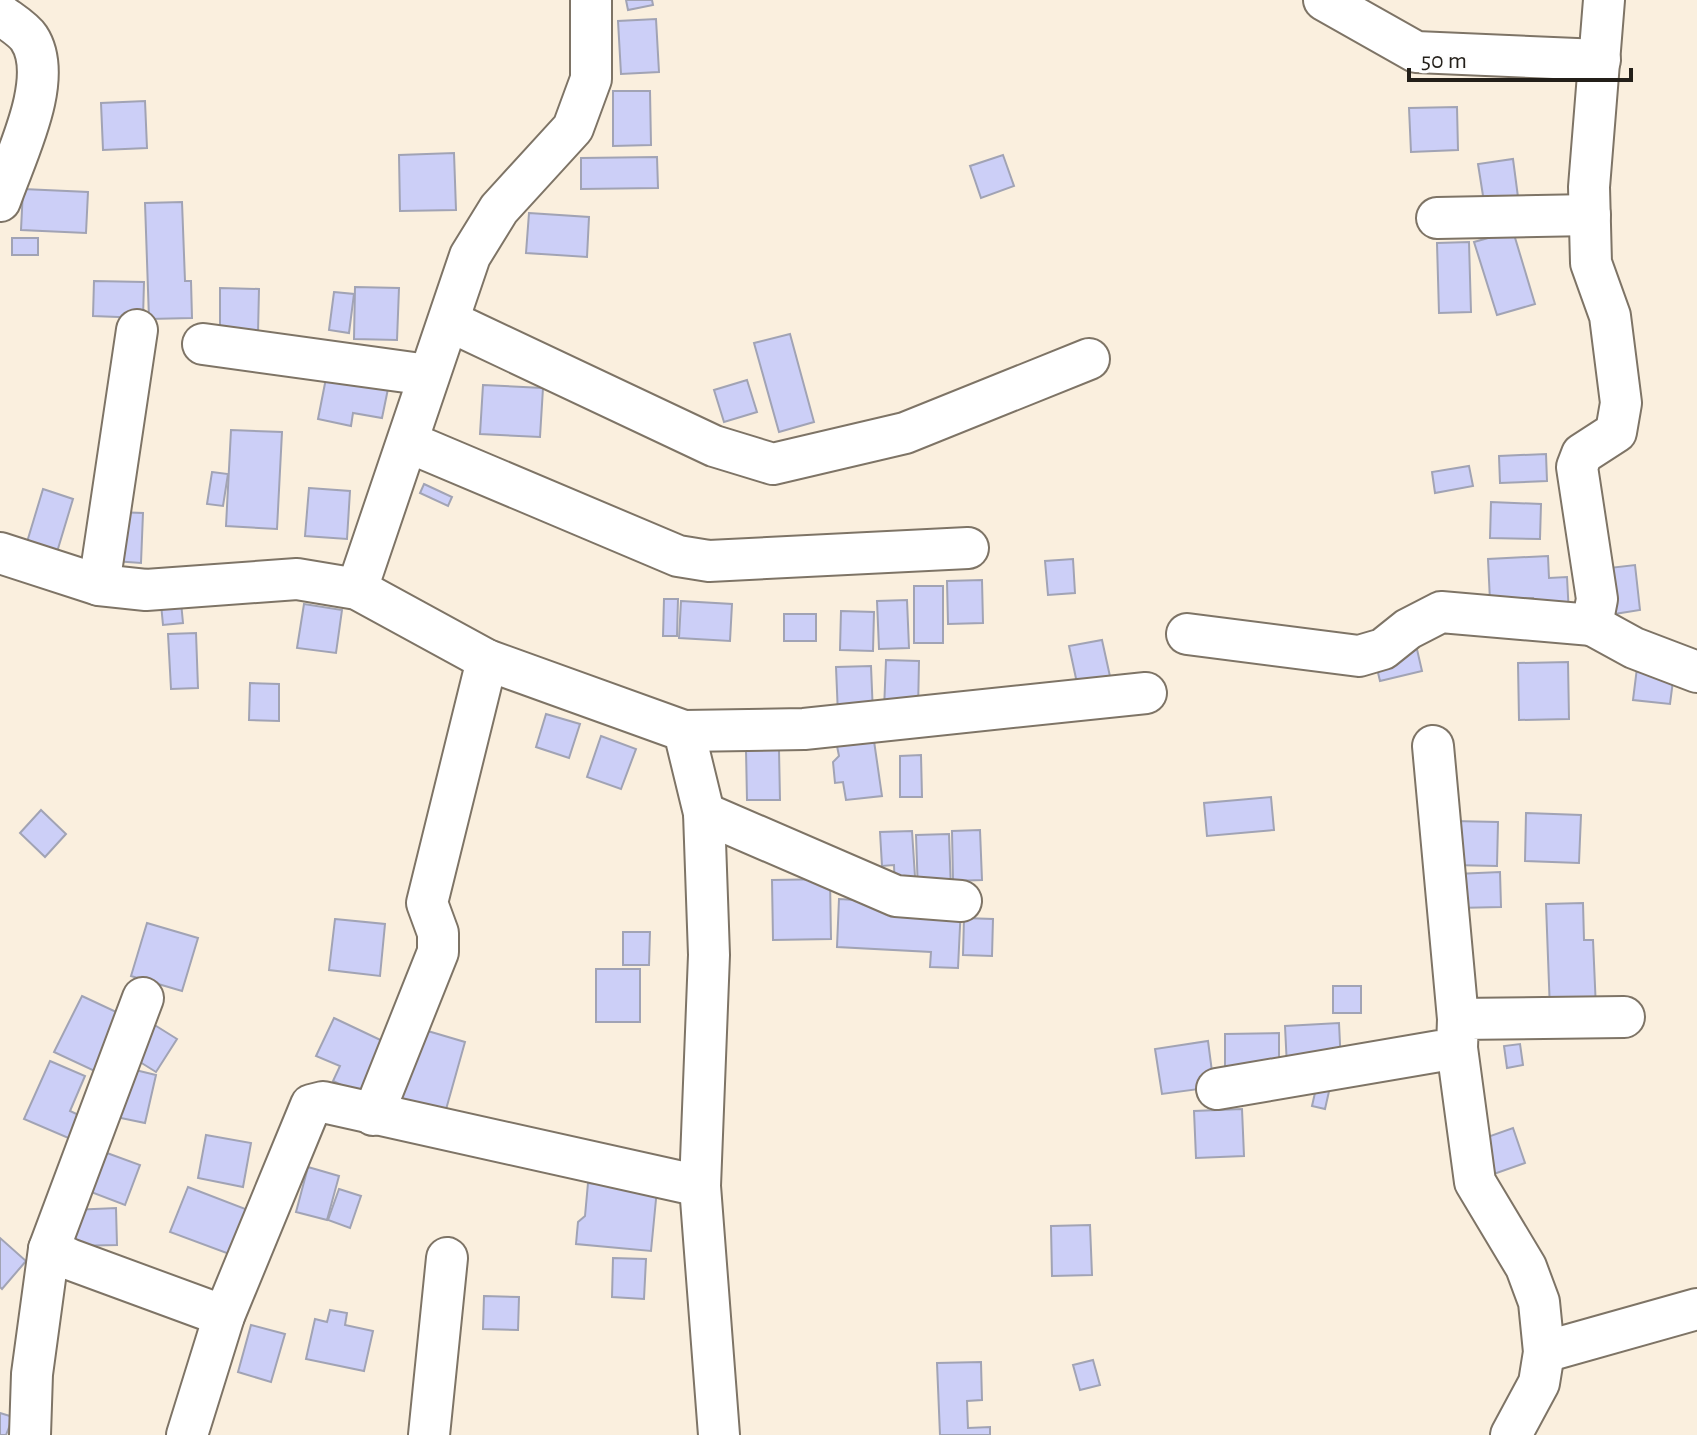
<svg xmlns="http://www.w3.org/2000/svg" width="1697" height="1435" viewBox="0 0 1697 1435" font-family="'Alegreya Sans',sans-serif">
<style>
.building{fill:#cccff7;stroke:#a1a3b4;stroke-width:2}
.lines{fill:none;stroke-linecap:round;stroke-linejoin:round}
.minor-casing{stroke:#7e7466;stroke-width:44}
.minor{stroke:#fff;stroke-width:40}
</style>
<rect width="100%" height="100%" fill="#faefde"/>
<g class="building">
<polygon points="626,0 652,0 653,5 628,10"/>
<polygon points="656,19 659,72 621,74 618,21"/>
<polygon points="613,91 650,91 651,145 613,146"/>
<polygon points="145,101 147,148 103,150 101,103"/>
<polygon points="1457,107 1458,150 1411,152 1409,108"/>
<polygon points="454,153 456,210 400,211 399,155"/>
<polygon points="1003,155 1014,186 981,198 970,166"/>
<polygon points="657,157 658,188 581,189 581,158"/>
<polygon points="1513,159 1518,197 1484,202 1478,164"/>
<polygon points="23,189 88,192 86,233 21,230"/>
<polygon points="182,202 185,281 191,281 192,318 149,319 145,203"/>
<polygon points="529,213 589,217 587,257 526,253"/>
<polygon points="1513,231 1535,304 1497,315 1474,242"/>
<rect x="12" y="238" width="26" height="17"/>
<polygon points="1469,242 1471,312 1439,313 1437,243"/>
<polygon points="94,281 144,282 143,318 93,316"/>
<polygon points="355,287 399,288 397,340 354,339"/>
<polygon points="220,288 259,289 258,333 220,333"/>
<polygon points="334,292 354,294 349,333 329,330"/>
<polygon points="790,334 814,422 779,432 754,343"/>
<polygon points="328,368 390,379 382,418 353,413 351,426 318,419"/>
<polygon points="747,380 757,412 724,422 714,390"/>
<polygon points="483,385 543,388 540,437 480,434"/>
<polygon points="231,430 282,432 277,529 226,526"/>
<polygon points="1546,454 1547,481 1500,483 1499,456"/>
<polygon points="1469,466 1473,486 1435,493 1432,472"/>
<polygon points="212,472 228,474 223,506 207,504"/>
<polygon points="424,484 452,497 448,506 420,493"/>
<polygon points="309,488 350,491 347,539 305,536"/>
<polygon points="43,489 73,499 57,552 27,542"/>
<polygon points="1491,502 1541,504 1540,539 1490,538"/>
<polygon points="116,512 143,513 141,563 114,561"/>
<polygon points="1548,556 1549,578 1567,577 1569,615 1534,616 1533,598 1490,601 1488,559"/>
<polygon points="1073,559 1075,593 1048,595 1045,561"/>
<polygon points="1635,565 1640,610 1608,615 1600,569"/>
<polygon points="982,580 983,623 948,624 947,581"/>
<rect x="914" y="586" width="29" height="57"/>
<polygon points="664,599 678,599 677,636 663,636"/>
<polygon points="907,600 909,648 879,649 877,601"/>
<polygon points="681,601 732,604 730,641 679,638"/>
<polygon points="181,602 183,623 163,625 161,604"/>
<polygon points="304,604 342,610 336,653 297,648"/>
<polygon points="841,611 874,612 873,651 840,650"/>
<rect x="784" y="614" width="32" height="27"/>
<polygon points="196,633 198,688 171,689 168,634"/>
<polygon points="1102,640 1113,690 1080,697 1069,646"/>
<polygon points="1416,645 1422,671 1380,681 1374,656"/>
<polygon points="886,660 919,661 918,711 884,710"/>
<polygon points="1568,662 1569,719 1519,720 1518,663"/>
<polygon points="871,666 873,714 838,715 836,667"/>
<polygon points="1637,668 1674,673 1670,704 1633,700"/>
<polygon points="250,683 279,684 279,721 249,720"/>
<polygon points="546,714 580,724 569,758 536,747"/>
<polygon points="601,736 636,749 621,789 587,777"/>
<polygon points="874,741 882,796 846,800 843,782 835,783 833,762 839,756 837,746"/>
<polygon points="746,750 779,750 780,800 747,800"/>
<polygon points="921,755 922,797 900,797 900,756"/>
<polygon points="1271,797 1274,830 1207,836 1204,803"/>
<polygon points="41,810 66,834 45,857 20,833"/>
<polygon points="1526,813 1581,815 1579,863 1525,861"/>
<polygon points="1453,821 1498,822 1497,866 1452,865"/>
<polygon points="980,830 982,880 953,881 952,831"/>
<polygon points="912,831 916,892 895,893 894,865 882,866 880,832"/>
<polygon points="949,834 951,891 918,892 916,835"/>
<polygon points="1500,872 1501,907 1457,908 1456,874"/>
<polygon points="830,879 831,939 773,940 772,880"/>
<polygon points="839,899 961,906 958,968 930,967 931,952 837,947"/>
<polygon points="1583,903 1584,940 1593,940 1596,1009 1550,1011 1546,904"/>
<polygon points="964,918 993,919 992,956 963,955"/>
<polygon points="335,919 385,924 380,976 329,970"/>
<polygon points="147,923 198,938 182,991 131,976"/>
<polygon points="623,932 650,932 649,965 623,965"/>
<rect x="596" y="969" width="44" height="53"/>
<rect x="1333" y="986" width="28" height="27"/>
<polygon points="82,996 129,1018 101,1074 54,1052"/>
<polygon points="334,1018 389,1044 364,1096 333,1081 340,1066 316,1056"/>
<polygon points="1339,1023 1341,1065 1287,1067 1285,1026"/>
<polygon points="153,1024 177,1039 156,1072 132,1057"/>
<polygon points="421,1029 465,1042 445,1113 400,1100"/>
<polygon points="1279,1033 1279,1072 1225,1072 1225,1034"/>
<polygon points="1208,1041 1214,1087 1162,1094 1155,1049"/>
<polygon points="1520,1044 1523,1065 1507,1068 1504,1046"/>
<polygon points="50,1061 85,1076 70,1111 83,1117 73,1140 24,1119"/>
<polygon points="127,1068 156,1075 145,1123 116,1117"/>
<polygon points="1317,1084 1330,1087 1325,1109 1312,1106"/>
<polygon points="1242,1109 1244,1156 1196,1158 1194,1111"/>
<polygon points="1513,1128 1525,1163 1491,1175 1479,1140"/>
<polygon points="206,1135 251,1143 243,1187 198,1178"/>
<polygon points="107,1153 140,1165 125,1205 91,1192"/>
<polygon points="308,1167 339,1176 327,1220 296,1212"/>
<polygon points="588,1183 657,1189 651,1251 576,1244 578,1222 585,1216"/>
<polygon points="188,1187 248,1210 232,1255 170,1232"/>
<polygon points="339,1189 361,1196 350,1228 328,1220"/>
<polygon points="116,1208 117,1245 73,1246 72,1210"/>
<polygon points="1090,1225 1092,1275 1052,1276 1051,1226"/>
<polygon points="0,1238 26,1261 2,1289 0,1287"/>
<polygon points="613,1258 646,1259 644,1299 612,1297"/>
<polygon points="484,1296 519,1297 518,1330 483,1329"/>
<polygon points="330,1310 347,1313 345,1325 373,1331 364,1371 306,1359 315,1319 327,1322"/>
<polygon points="251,1325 285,1334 271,1382 238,1372"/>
<polygon points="1093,1360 1100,1385 1080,1390 1073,1365"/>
<polygon points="981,1362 982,1400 967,1401 968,1428 990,1427 990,1435 940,1435 937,1363"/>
<polygon points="0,1413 13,1417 6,1435 0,1435"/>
</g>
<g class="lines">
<defs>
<g id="minor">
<polyline points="1324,0 1416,52 1600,60"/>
<path d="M0,14c9,7 23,15 29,24 27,41 -15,121 -29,163"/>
<polyline points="1437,218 1590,215"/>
<polyline points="449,321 714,446 773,464 905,433 1089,359"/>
<polyline points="203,344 428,375"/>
<polyline points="408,442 678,556 709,561 968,548"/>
<polyline points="0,553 99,585 146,590 297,579 357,589 487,660 684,731 704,813 709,955 700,1186 719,1435"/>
<polyline points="99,585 137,330"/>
<polyline points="357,589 470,256 499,209 573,128 591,79 591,0"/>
<polyline points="1592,625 1634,648 1697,672"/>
<polyline points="1187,634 1359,656 1383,649 1408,629 1441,612 1592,625 1597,599 1577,467 1582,454 1616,432 1621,403 1610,316 1591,263 1589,187 1604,0"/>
<polyline points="684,731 804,729 1146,693"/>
<polyline points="1433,746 1458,1019"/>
<polyline points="704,813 896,896 961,901"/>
<polyline points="143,998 49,1249 69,1259 224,1316"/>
<polyline points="1457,1048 1475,1182 1526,1267 1539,1302 1544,1352 1539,1383 1511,1435"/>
<polyline points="1217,1089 1457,1048 1458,1019 1624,1017"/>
<polyline points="373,1115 438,952 438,933 427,903 487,660"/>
<polyline points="1544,1352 1697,1309"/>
<polyline points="30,1435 32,1374 49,1249"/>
<polyline points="187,1435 224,1316 311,1105 323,1102 700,1186"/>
<polyline points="429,1435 447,1258"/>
</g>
</defs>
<use href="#minor" class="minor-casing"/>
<use href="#minor" class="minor"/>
</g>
<path d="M1409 68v12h222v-12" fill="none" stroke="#231f19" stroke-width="4"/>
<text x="1421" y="68" font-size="24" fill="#231f19" stroke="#fdfdfd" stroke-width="6" paint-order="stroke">50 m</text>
</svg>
